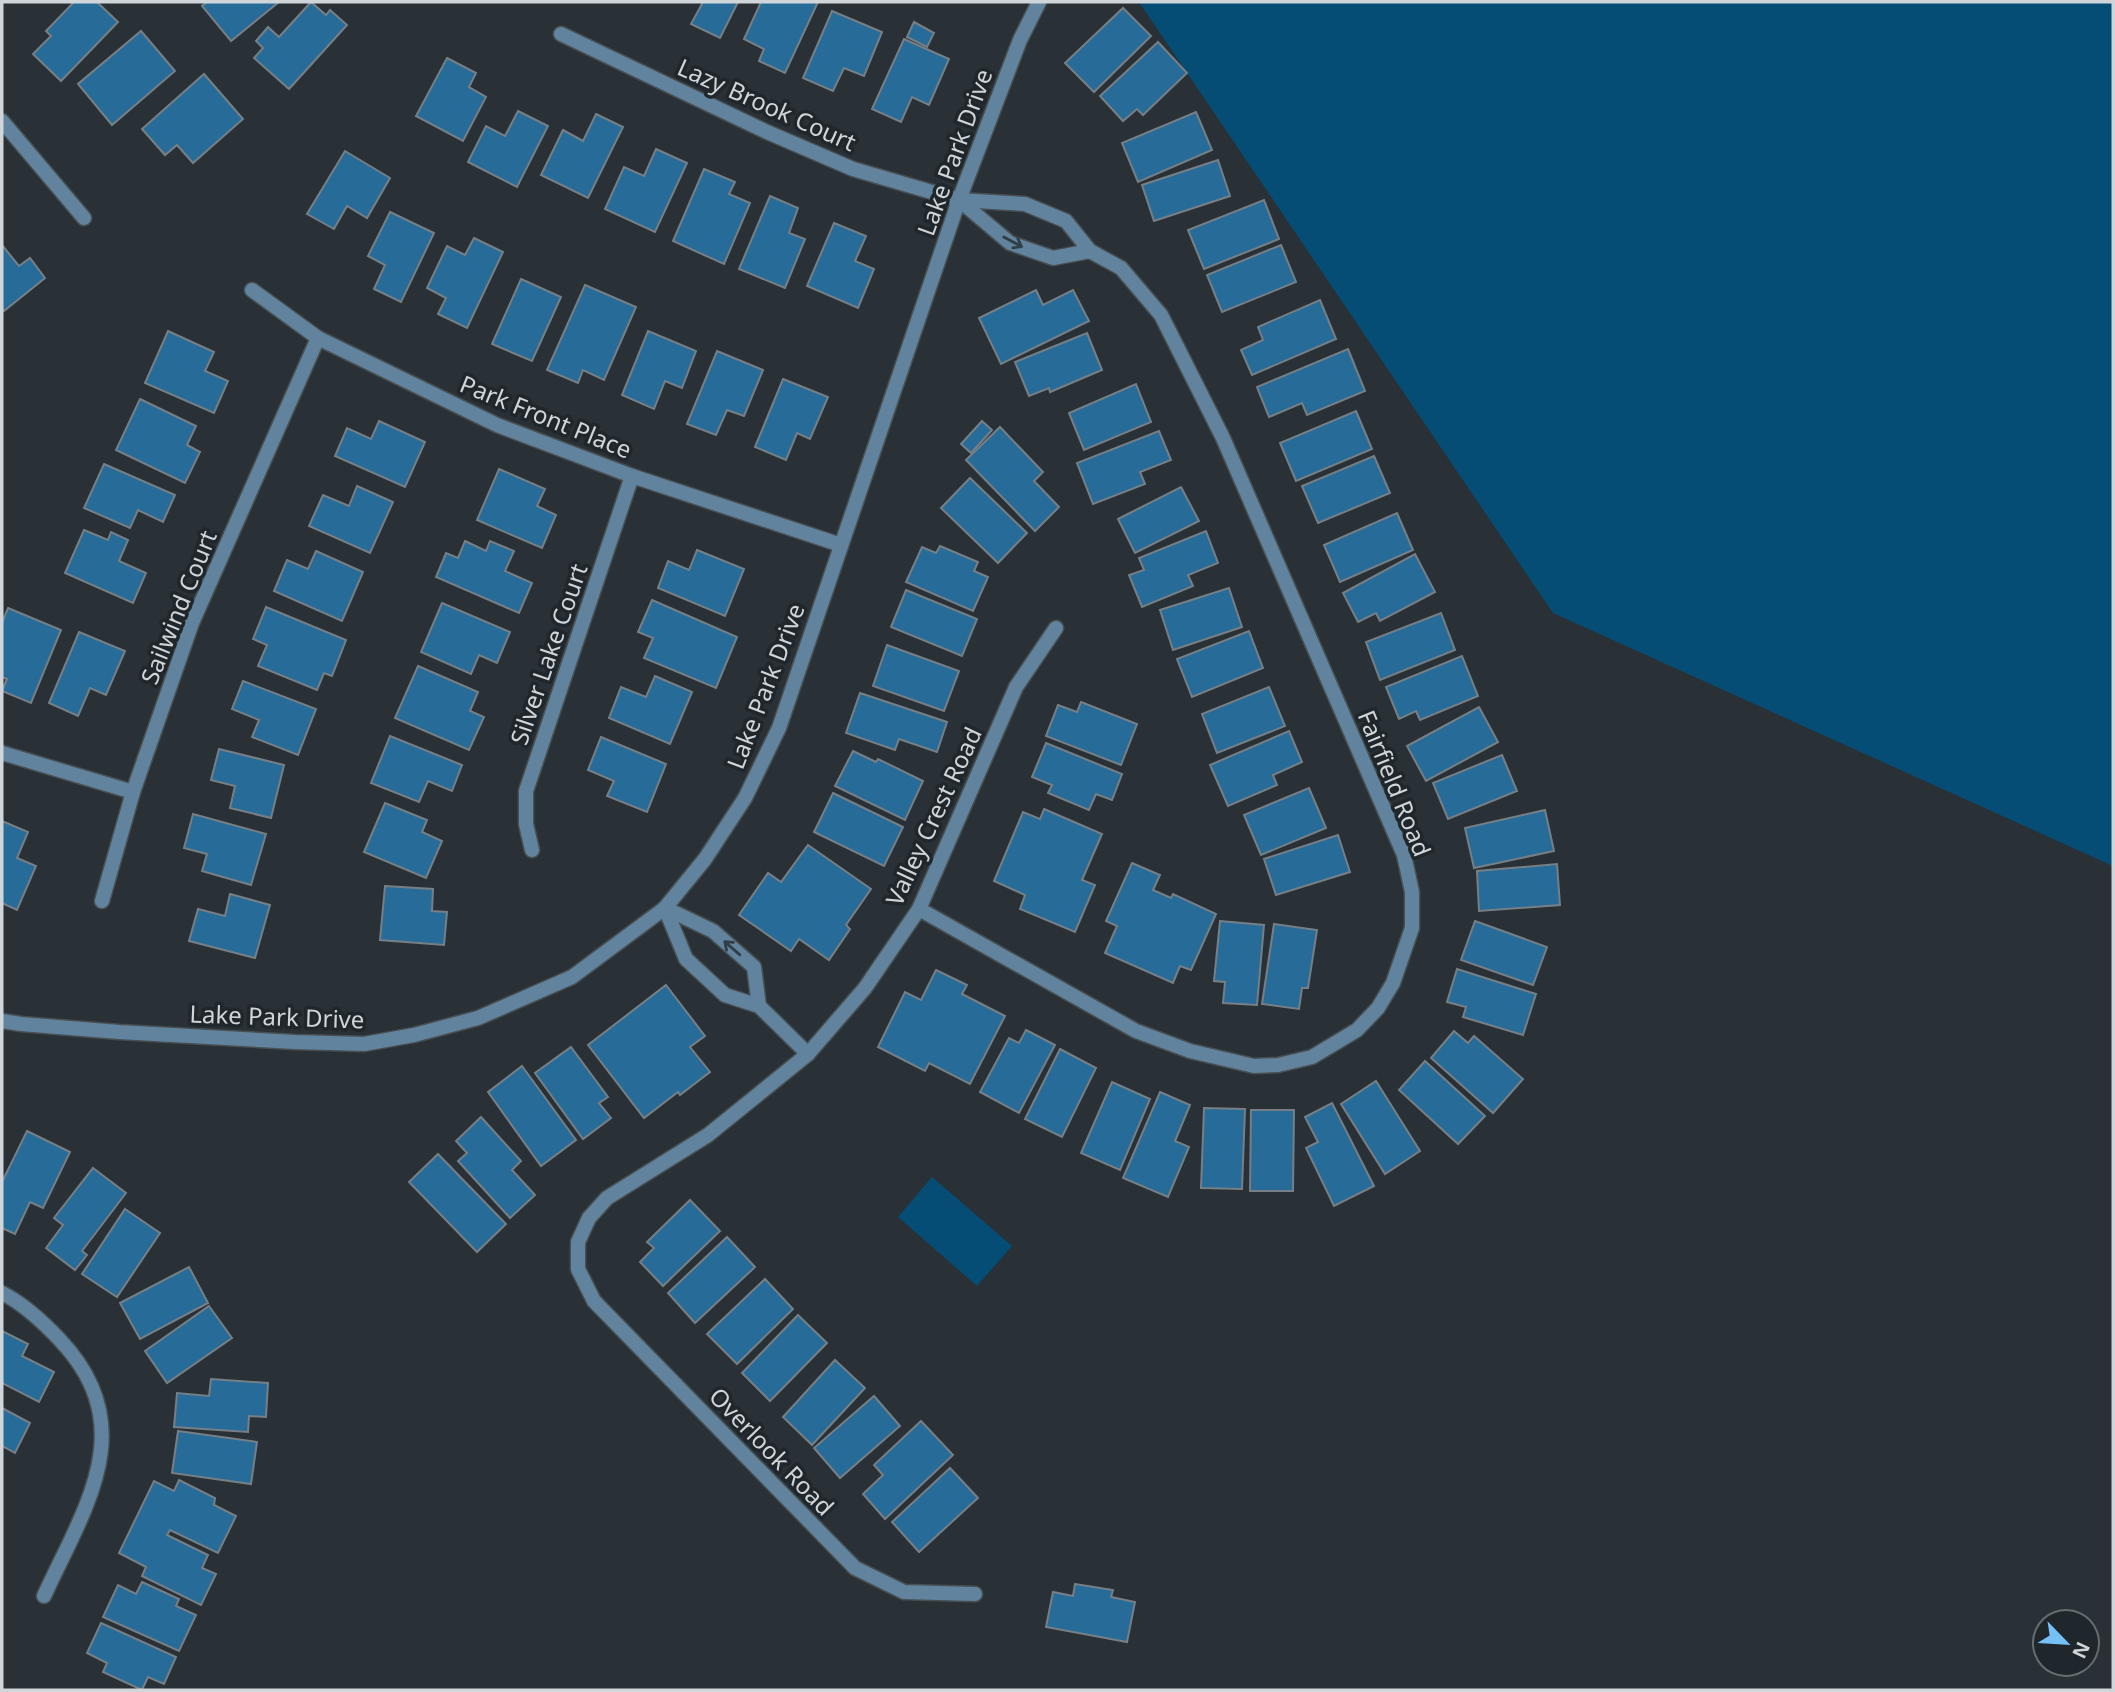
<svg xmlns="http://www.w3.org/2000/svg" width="2115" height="1692" viewBox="0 0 2115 1692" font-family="'Noto Sans',sans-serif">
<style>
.green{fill:#054d75}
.building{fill:#276b98;stroke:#767f86;stroke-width:2}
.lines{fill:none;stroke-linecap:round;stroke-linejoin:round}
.street-casing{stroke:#474f53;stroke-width:17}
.street{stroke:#61839d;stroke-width:14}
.oneway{stroke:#303e48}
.labels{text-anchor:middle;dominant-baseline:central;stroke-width:7;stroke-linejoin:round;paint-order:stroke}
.street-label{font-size:24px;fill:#d0d5d9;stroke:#20272c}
</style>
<rect width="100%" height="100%" fill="#293136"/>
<g class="green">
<polygon points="1139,2 2113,2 2113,866 1553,613"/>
<polygon points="932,1177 1012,1246 977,1286 898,1217"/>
</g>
<g class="building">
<polygon points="74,2 97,2 118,22 61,81 33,54 51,36 46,31"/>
<polygon points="207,2 279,2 231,41 202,6"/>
<polygon points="311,2 326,15 330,10 347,25 289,89 254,58 263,48 256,41 268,27 279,37"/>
<polygon points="703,2 738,2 720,38 691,24"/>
<polygon points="761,2 818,2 785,73 759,61 764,49 744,39"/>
<polygon points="1123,8 1151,36 1094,92 1065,63"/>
<polygon points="832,11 882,32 864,76 844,68 833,91 803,78"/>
<polygon points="914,22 934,33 927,47 907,37"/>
<polygon points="141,31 175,71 112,125 78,84"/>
<polygon points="904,39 949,59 929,105 912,97 901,122 872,109"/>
<polygon points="1158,42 1187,73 1143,115 1137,109 1123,121 1100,96"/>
<polygon points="447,58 476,73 469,87 486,97 463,141 416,116"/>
<polygon points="204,74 243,119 193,163 177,145 165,155 142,129"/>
<polygon points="518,111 548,126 517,187 468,162 486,126 505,136"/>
<polygon points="1196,112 1212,150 1138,182 1122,143"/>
<polygon points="596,114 623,127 588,198 541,175 563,130 583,141"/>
<polygon points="656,149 687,163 655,232 605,209 624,167 644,176"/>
<polygon points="345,151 390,178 367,218 347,206 334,229 307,214"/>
<polygon points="1218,160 1230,196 1154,221 1142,185"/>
<polygon points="704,169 735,182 729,194 750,203 724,264 673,241"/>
<polygon points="770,196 798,208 789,233 805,239 785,288 739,269"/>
<polygon points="1264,200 1279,239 1204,269 1188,230"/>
<polygon points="390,212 434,233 401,302 374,289 385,265 368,256"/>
<polygon points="834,223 866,236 855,261 874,269 858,308 807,286"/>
<polygon points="474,238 503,252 467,328 438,314 446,298 427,288 447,246 465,255"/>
<polygon points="2,245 19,266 30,258 45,278 4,311 2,308"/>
<polygon points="1281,245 1296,282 1222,312 1207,275"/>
<polygon points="521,279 561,297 532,361 492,344"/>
<polygon points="585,285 636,307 604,380 583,370 578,383 547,370"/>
<polygon points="1036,290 1043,305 1073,290 1089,321 1001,364 979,318"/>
<polygon points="1320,300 1336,339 1252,375 1241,350 1263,340 1258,327"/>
<polygon points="168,331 214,352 205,371 228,381 214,413 145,383"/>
<polygon points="648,331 696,351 682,388 665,381 654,409 622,395"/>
<polygon points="1087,333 1102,370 1050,392 1049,388 1029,396 1015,362"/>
<polygon points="1348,349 1365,391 1307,415 1302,403 1269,417 1257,387"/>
<polygon points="717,351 763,370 744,416 727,410 716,435 687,424"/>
<polygon points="783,379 828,397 810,439 797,433 786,460 755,447"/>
<polygon points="1136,384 1151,422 1084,450 1069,413"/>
<polygon points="140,399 196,426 187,445 200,452 185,483 116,450"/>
<polygon points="1356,411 1372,449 1296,481 1280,443"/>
<polygon points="379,421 425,442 405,487 335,456 347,428 371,439"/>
<polygon points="982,421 992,430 971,453 961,444"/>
<polygon points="1000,427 1043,472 1034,481 1059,507 1035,531 966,460"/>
<polygon points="1159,431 1171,460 1140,472 1145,484 1093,504 1077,463"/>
<polygon points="1374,456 1390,493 1318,523 1302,486"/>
<polygon points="104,464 175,495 163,522 138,510 130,528 84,508"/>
<polygon points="499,469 545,489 537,506 556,515 542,548 477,520"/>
<polygon points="970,478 1027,533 998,563 941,508"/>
<polygon points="357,486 393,502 370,553 309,526 323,495 349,506"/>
<polygon points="1181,487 1199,521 1135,553 1118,519"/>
<polygon points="1397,513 1413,550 1340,582 1324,545"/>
<polygon points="84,530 108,540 111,532 128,540 119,561 146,573 133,603 65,573"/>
<polygon points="1206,531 1218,563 1188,575 1193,586 1142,607 1129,575 1144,570 1139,558"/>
<polygon points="465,541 486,551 490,541 514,551 505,571 532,583 519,613 436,577 446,553 458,558"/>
<polygon points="940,546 978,562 974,571 988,577 973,611 906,582 922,547 936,553"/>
<polygon points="697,550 744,569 725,616 658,588 668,561 689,570"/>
<polygon points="316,551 363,572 342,621 274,591 287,560 308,569"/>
<polygon points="1415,554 1435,592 1380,621 1376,613 1358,622 1343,593"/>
<polygon points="1229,588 1242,627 1173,650 1160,610"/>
<polygon points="906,590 977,619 962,656 891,627"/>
<polygon points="652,600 737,637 716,688 644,658 653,638 638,632"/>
<polygon points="442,603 510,632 497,663 479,655 471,674 421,652"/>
<polygon points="266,607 346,640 332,676 324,673 317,690 258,666 267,645 253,639"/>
<polygon points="8,608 61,630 31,703 2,691 7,679 2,677 2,623"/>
<polygon points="1441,613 1455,650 1380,680 1366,642"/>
<polygon points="1249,631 1263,668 1192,697 1177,659"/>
<polygon points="79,632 125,651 106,695 90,688 78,716 49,703"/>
<polygon points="887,645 959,671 944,711 873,686"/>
<polygon points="1462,656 1478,696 1420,720 1416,711 1399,719 1386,687"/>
<polygon points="418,666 478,692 470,711 484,717 469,750 395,718"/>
<polygon points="655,676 692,692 670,744 609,718 621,687 646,697"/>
<polygon points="243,681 316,709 298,755 252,737 259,720 232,709"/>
<polygon points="1269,687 1285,726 1217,753 1202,714"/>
<polygon points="860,693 947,722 937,752 899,739 895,750 846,733"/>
<polygon points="1081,702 1137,724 1121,765 1046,736 1058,705 1077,712"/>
<polygon points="1479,707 1498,742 1426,781 1407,746"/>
<polygon points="1289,731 1302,762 1273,775 1277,785 1228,806 1210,765"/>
<polygon points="390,736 462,765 452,791 428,781 419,802 371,783"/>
<polygon points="601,737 666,764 647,812 607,796 614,781 588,770"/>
<polygon points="1046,743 1122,774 1112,800 1096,794 1089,810 1048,793 1052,785 1032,777"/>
<polygon points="219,749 284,765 271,818 230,808 235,786 211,780"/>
<polygon points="853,751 876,762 878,759 923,781 905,820 835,786"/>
<polygon points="1502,755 1517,791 1448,819 1433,783"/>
<polygon points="1309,788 1326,828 1261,855 1244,815"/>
<polygon points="833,793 903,827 884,866 814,832"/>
<polygon points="385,803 427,820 422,832 442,841 426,878 364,852"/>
<polygon points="1044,809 1102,834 1082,880 1095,885 1075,932 1020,909 1025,895 994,881 1023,812 1040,819"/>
<polygon points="1545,810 1554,851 1474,868 1465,828"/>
<polygon points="193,814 266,834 251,885 202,871 207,854 184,848"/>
<polygon points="2,821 28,832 17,858 36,866 17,910 2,903"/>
<polygon points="1338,835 1350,872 1276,895 1264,859"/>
<polygon points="808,845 871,889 846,925 850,929 829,960 799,939 791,951 739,915 768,873 781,882"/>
<polygon points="1132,863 1160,875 1153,890 1171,898 1173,894 1216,914 1191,970 1180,966 1173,983 1105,953 1117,926 1106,921"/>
<polygon points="1557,864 1560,905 1479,911 1477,871"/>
<polygon points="385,886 433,889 432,911 447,912 444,945 380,940"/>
<polygon points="230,894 270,905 255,958 189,941 198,909 225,916"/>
<polygon points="1220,921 1264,925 1257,1005 1223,1003 1225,982 1214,981"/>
<polygon points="1475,921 1547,947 1533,985 1461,960"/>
<polygon points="1274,924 1317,930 1308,988 1302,988 1299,1009 1262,1004"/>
<polygon points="1457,969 1536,994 1523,1035 1463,1017 1466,1007 1447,1002"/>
<polygon points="936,970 967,985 962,994 1005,1016 970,1084 929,1063 925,1071 878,1047 905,992 921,1000"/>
<polygon points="666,985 705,1036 690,1047 710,1072 680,1095 678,1092 644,1118 588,1045"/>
<polygon points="1026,1030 1055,1045 1019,1113 980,1092 1009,1038 1019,1043"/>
<polygon points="1454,1031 1468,1043 1474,1036 1523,1079 1493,1113 1431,1058"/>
<polygon points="571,1047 608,1097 599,1103 611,1118 583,1139 535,1073"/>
<polygon points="1060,1049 1096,1068 1062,1137 1025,1119"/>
<polygon points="1425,1061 1485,1116 1458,1144 1399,1090"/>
<polygon points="522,1066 576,1140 541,1166 488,1092"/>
<polygon points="1376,1081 1420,1151 1385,1174 1341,1104"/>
<polygon points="1112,1082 1150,1099 1120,1170 1081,1153"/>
<polygon points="1160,1092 1190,1105 1175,1141 1189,1147 1168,1197 1123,1178"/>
<polygon points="1332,1103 1374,1186 1334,1206 1306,1148 1318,1142 1305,1117"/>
<polygon points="1204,1108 1245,1109 1242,1189 1201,1188"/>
<polygon points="1251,1110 1294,1110 1293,1191 1250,1191"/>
<polygon points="481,1117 521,1161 512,1170 535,1195 510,1218 458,1161 467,1153 456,1141"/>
<polygon points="27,1131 70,1152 43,1208 30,1202 15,1234 2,1228 2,1182"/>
<polygon points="438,1154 506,1224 477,1252 409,1182"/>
<polygon points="93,1168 126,1193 82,1251 87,1255 75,1270 46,1248 63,1225 54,1218"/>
<polygon points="690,1200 720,1231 663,1286 640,1262 654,1248 647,1242"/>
<polygon points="125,1209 160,1233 117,1297 82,1274"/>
<polygon points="727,1237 755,1267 695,1323 668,1293"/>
<polygon points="189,1267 208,1303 140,1339 120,1303"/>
<polygon points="765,1279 793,1309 737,1364 707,1334"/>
<polygon points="209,1306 232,1338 167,1383 145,1351"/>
<polygon points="798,1315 827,1343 770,1401 742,1373"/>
<polygon points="2,1331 28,1344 22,1356 54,1372 39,1402 2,1383"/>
<polygon points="835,1360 865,1388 812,1445 783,1417"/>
<polygon points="211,1379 268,1383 266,1417 249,1416 248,1432 174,1427 177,1393 209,1396"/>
<polygon points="874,1396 900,1426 840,1478 814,1448"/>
<polygon points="2,1408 30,1423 15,1453 2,1446"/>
<polygon points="921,1421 953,1455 885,1519 863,1494 883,1475 874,1465"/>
<polygon points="178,1431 257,1442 251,1484 172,1473"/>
<polygon points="950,1468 978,1498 919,1552 892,1522"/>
<polygon points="179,1480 215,1498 214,1505 236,1516 218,1553 170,1530 167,1535 208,1555 202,1568 216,1574 201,1605 142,1576 146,1567 119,1553 154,1481 174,1491"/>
<polygon points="142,1582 179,1599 176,1606 196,1615 179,1651 103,1617 118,1585 136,1594"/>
<polygon points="1075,1584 1113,1590 1111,1597 1135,1602 1127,1642 1046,1627 1053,1592 1073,1596"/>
<polygon points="101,1623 176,1657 164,1684 148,1677 142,1690 103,1672 107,1663 87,1653"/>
</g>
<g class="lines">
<defs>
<g id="street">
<polyline points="561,34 767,132 853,169 959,200 1025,204 1066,221 1090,251 1121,268 1161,315 1223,438 1404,855 1412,892 1412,928 1393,983 1378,1008 1357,1030 1312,1057 1278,1065 1254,1066 1190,1051 1136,1031 919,909"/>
<polyline points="2,121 84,218"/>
<polyline points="959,200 1010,243 1053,258 1090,251"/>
<polyline points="252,290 318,338 497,425 632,476 841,545"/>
<polyline points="2,753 133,792"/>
<polyline points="532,850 526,824 526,791 632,476"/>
<polyline points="102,901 133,792 192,623 318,338"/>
<polyline points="665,908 686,959 725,995 759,1006 808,1054"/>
<polyline points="665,908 713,931 754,967 759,1006"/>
<polyline points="2,1021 21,1024 119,1032 295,1042 364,1044 414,1035 478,1018 572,977 665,908 705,859 745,798 779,728 959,200 1020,40 1039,2"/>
<path d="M2,1293c22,11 41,29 58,47 82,87 25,167 -16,256"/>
<polyline points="975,1594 904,1592 855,1568 594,1301 578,1269 578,1242 589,1218 607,1198 708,1135 808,1054 865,988 919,909 1016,687 1056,628"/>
</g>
</defs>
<use href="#street" class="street-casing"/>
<use href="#street" class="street"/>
</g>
<defs><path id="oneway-shaft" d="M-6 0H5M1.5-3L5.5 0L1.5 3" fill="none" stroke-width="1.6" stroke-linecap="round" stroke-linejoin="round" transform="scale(1.75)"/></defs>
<g class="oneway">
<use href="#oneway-shaft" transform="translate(1013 242) rotate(28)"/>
<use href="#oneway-shaft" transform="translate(732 948) rotate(-139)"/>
</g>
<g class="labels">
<g class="street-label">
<text transform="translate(767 104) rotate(24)">Lazy Brook Court</text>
<text transform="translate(954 152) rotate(-70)">Lake Park Drive</text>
<text transform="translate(546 416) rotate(22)">Park Front Place</text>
<text transform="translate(178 607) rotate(-68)">Sailwind Court</text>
<text transform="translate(548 654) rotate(-71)">Silver Lake Court</text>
<text transform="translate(765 686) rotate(-69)">Lake Park Drive</text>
<text transform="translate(1395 783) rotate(68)">Fairfield Road</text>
<text transform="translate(933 816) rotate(-65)">Valley Crest Road</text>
<text transform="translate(277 1016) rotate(2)">Lake Park Drive</text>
<text transform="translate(772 1451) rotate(46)">Overlook Road</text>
</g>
</g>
<rect width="2115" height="1692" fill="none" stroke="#d0d5d9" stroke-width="7"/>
<g transform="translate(2066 1643) rotate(115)"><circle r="33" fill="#20272c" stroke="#666d71" stroke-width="2"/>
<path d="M0-5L12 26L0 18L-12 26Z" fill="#75c0f6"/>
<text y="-10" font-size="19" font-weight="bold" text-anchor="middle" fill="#d0d5d9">N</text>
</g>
</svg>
